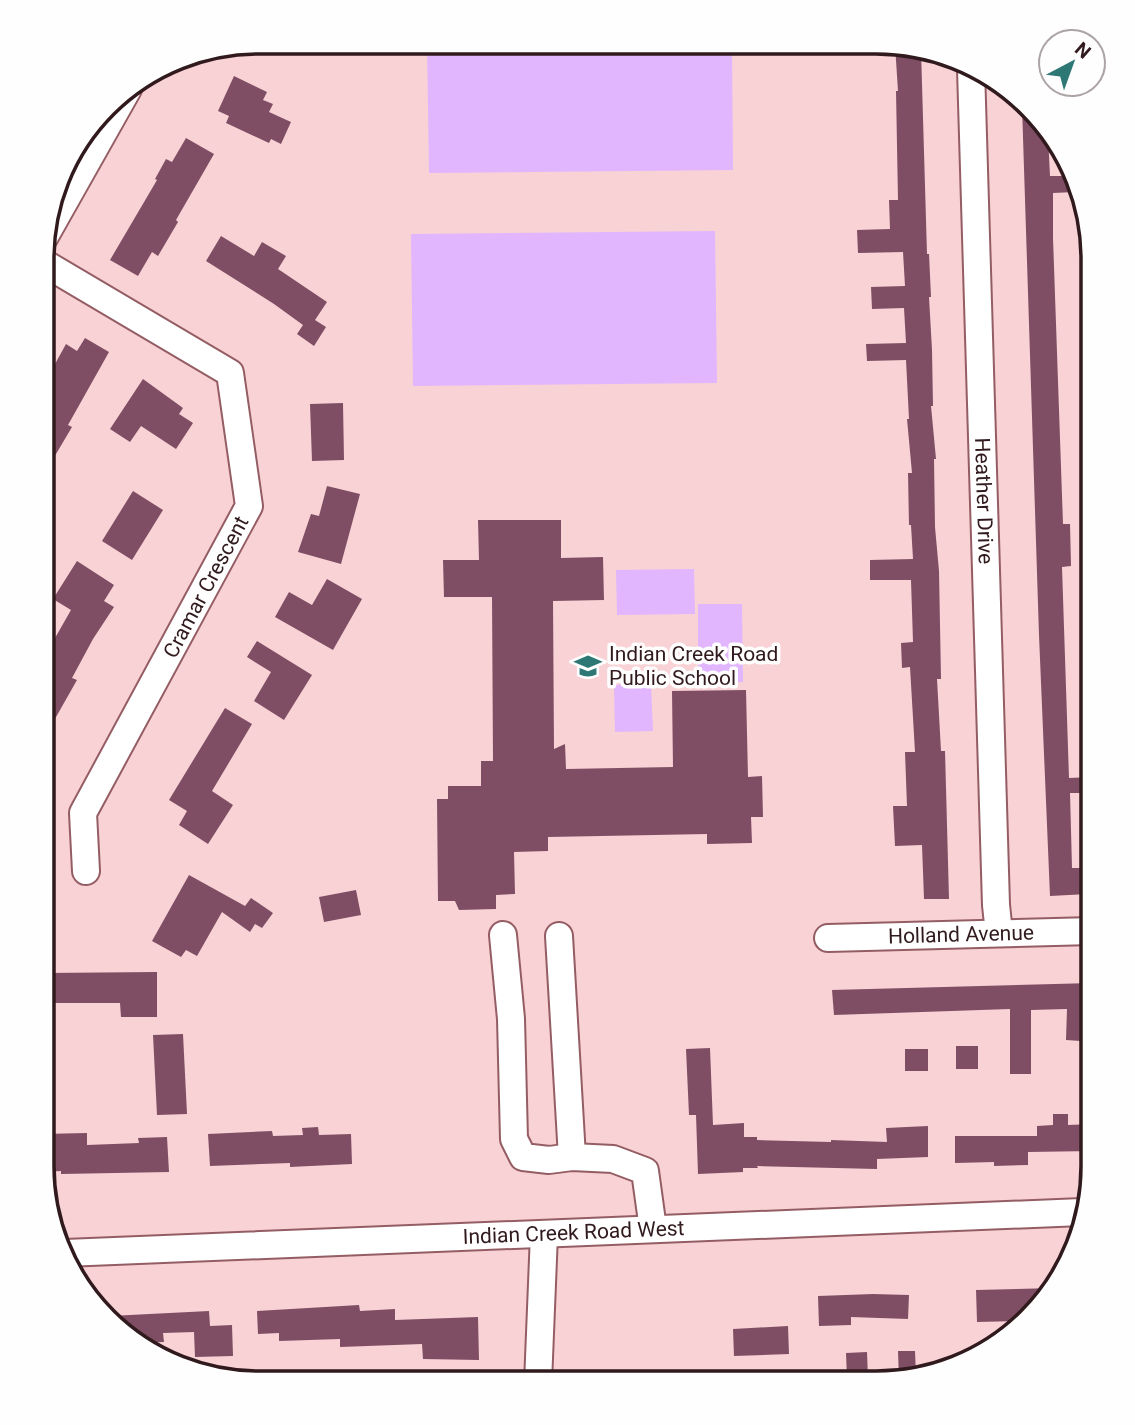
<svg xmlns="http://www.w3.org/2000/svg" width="1135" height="1425" viewBox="0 0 1135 1425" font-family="Roboto,sans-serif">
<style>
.green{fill:#e1b6fe}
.building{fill:#7f4e64}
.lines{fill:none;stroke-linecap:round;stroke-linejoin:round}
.minor-casing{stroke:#945d64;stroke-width:30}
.minor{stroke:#fff;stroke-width:26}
.labels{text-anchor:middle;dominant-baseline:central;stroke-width:7;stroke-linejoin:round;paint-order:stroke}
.street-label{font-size:21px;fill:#311a1d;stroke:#fefefe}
.poi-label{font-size:21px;fill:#311a1d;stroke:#fefefe;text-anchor:start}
.rim{fill:none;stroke:#311a1d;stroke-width:3.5}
</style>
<rect width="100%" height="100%" fill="#f8d2d5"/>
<g class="green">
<polygon points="427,43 732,43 733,170 429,173"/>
<polygon points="715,231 717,383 413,386 411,234"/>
<polygon points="694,569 695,614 617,615 616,570"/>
<polygon points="698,604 742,604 743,682 698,682"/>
<polygon points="651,684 653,731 615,732 614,685"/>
</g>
<g class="building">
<polygon points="895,45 906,45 921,50 927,254 929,254 931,297 929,297 932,350 933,406 931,406 936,459 934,459 935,527 939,571 941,679 937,679 941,751 945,751 949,899 924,899 922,845 895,846 893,806 907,806 905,752 915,752 910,667 902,668 901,643 913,642 911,580 870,580 870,560 913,559 911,525 909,525 908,473 912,473 907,419 909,419 906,360 867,361 866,344 906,343 904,308 872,309 871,287 905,286 903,252 858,253 857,230 890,229 889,200 898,200 896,91 898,91"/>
<polygon points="234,76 267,92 263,100 273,104 269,112 291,122 281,144 271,139 269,143 226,123 229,116 218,111"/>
<polygon points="1022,106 1048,135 1050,176 1071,176 1075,192 1053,193 1053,238 1063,524 1070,524 1071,566 1062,567 1069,778 1093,777 1093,793 1070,793 1072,868 1086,868 1088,894 1050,896 1039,635"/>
<polygon points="186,138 214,154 176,220 178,222 158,256 152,252 138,276 110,260 157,180 155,179 166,159 172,162"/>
<polygon points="221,236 254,256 262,242 286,256 278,269 327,302 315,320 326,327 314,346 297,334 303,325 274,304 206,261"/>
<polygon points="85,338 109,352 68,425 72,427 43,476 44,384 66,344 77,351"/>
<polygon points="143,379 183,408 179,414 193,423 176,449 141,426 130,442 110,429"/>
<polygon points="343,403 344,460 312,461 310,404"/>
<polygon points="327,486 360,494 341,564 298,552 311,514 319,516"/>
<polygon points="133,491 163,510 132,560 102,541"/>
<polygon points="478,520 561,520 561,558 603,557 604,600 553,601 554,749 565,744 566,769 673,767 672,691 746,690 748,777 762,776 763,817 751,817 752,843 707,844 707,834 548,837 548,851 514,852 515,894 496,895 496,909 459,910 455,901 438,901 437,799 448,799 448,786 481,786 481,761 493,761 492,597 444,597 443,560 479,560"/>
<polygon points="77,561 114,585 104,601 114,607 93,639 72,678 77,680 43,740 43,659 71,610 53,599"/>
<polygon points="327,579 362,599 333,650 275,617 289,592 312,605"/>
<polygon points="257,641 312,675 284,720 254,701 271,672 247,657"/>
<polygon points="225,708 252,724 212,791 233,805 208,844 179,825 187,811 169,800"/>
<polygon points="189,875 245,906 251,898 273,913 262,928 255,924 250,932 222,912 197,956 186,950 181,957 152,941"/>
<polygon points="356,890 361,915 324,922 319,897"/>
<polygon points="157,972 157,1017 121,1017 120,1003 44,1003 44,973"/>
<polygon points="1093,983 1093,1006 1082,1007 1081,1041 1066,1040 1067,1009 1031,1010 1031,1074 1010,1074 1010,1009 834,1015 832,990"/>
<polygon points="183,1034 187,1114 157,1115 153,1035"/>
<rect x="956" y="1046" width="22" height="23"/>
<polygon points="710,1048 713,1125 744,1123 744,1137 757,1137 757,1140 831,1142 831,1140 887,1142 886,1128 928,1126 928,1157 877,1159 877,1169 757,1166 758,1168 743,1168 743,1172 698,1174 696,1115 689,1115 686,1049"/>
<rect x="905" y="1049" width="23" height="22"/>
<polygon points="1053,1114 1068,1114 1068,1125 1093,1124 1093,1151 1028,1152 1028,1165 994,1166 994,1162 955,1163 955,1136 1037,1136 1037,1126 1053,1125"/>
<polygon points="318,1127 319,1135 351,1134 352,1164 290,1167 290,1163 210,1166 208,1134 272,1131 273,1136 303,1135 302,1128"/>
<polygon points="87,1133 87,1145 139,1143 138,1138 167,1137 169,1172 61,1174 61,1171 44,1172 42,1134"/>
<polygon points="1054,1288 1019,1321 977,1322 976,1290"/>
<polygon points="873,1294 909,1295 908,1319 851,1317 851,1325 819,1326 818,1296"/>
<polygon points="359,1305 360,1311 395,1309 395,1320 478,1317 479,1360 423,1359 422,1344 340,1347 340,1339 279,1341 279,1333 258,1334 257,1311"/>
<polygon points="209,1311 210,1326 232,1325 233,1356 195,1357 194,1332 163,1333 164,1342 136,1343 110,1316"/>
<polygon points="788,1326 789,1354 734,1356 733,1329"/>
<polygon points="898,1351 915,1351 916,1375 899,1380"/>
<polygon points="867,1352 868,1379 847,1379 846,1353"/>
</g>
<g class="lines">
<defs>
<g id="minor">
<path id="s1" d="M971,69l25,836 3,28"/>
<polyline points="44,238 128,89"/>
<polyline points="44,263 230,373 249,506 83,813 86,871"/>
<polyline points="503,935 511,1019 514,1139 523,1157 549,1160 572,1157 613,1159 645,1171 653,1229"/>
<polyline points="559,936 572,1157"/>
<path id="s2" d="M828,938l265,-7"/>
<path id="s3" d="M65,1253l1017,-41"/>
<polyline points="538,1383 544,1234"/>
</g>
</defs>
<use href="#minor" class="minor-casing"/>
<use href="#minor" class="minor"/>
</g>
<defs>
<symbol id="school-bare" viewBox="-9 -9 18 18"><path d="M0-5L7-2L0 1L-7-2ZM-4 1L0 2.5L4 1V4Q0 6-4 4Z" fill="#2d7774" stroke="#fefefe" stroke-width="2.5" paint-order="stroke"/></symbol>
</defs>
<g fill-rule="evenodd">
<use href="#school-bare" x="569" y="647" width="38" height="38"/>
</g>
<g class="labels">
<g class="street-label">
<text stroke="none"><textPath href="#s1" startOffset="432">Heather Drive</textPath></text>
<text transform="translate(206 587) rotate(-62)">Cramar Crescent</text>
<text stroke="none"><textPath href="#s2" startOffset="133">Holland Avenue</textPath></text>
<text stroke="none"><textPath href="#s3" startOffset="509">Indian Creek Road West</textPath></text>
</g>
<g class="poi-label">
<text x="609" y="654">Indian Creek Road<tspan x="609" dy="24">Public School</tspan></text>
</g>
</g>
<path d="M0 0H1135V1425H0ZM259 54H876A205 205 0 0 1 1081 259V1166A205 205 0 0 1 876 1371H259A205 205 0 0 1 54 1166V259A205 205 0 0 1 259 54Z" fill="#fefefe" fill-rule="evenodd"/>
<path class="rim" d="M259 54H876A205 205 0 0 1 1081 259V1166A205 205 0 0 1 876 1371H259A205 205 0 0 1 54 1166V259A205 205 0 0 1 259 54Z"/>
<g transform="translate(1072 63) rotate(41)"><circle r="33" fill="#fefefe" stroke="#aca3a4" stroke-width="2"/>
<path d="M0-5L12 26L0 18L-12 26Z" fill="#2d7774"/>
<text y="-10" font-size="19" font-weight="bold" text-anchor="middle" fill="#311a1d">N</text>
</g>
</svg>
